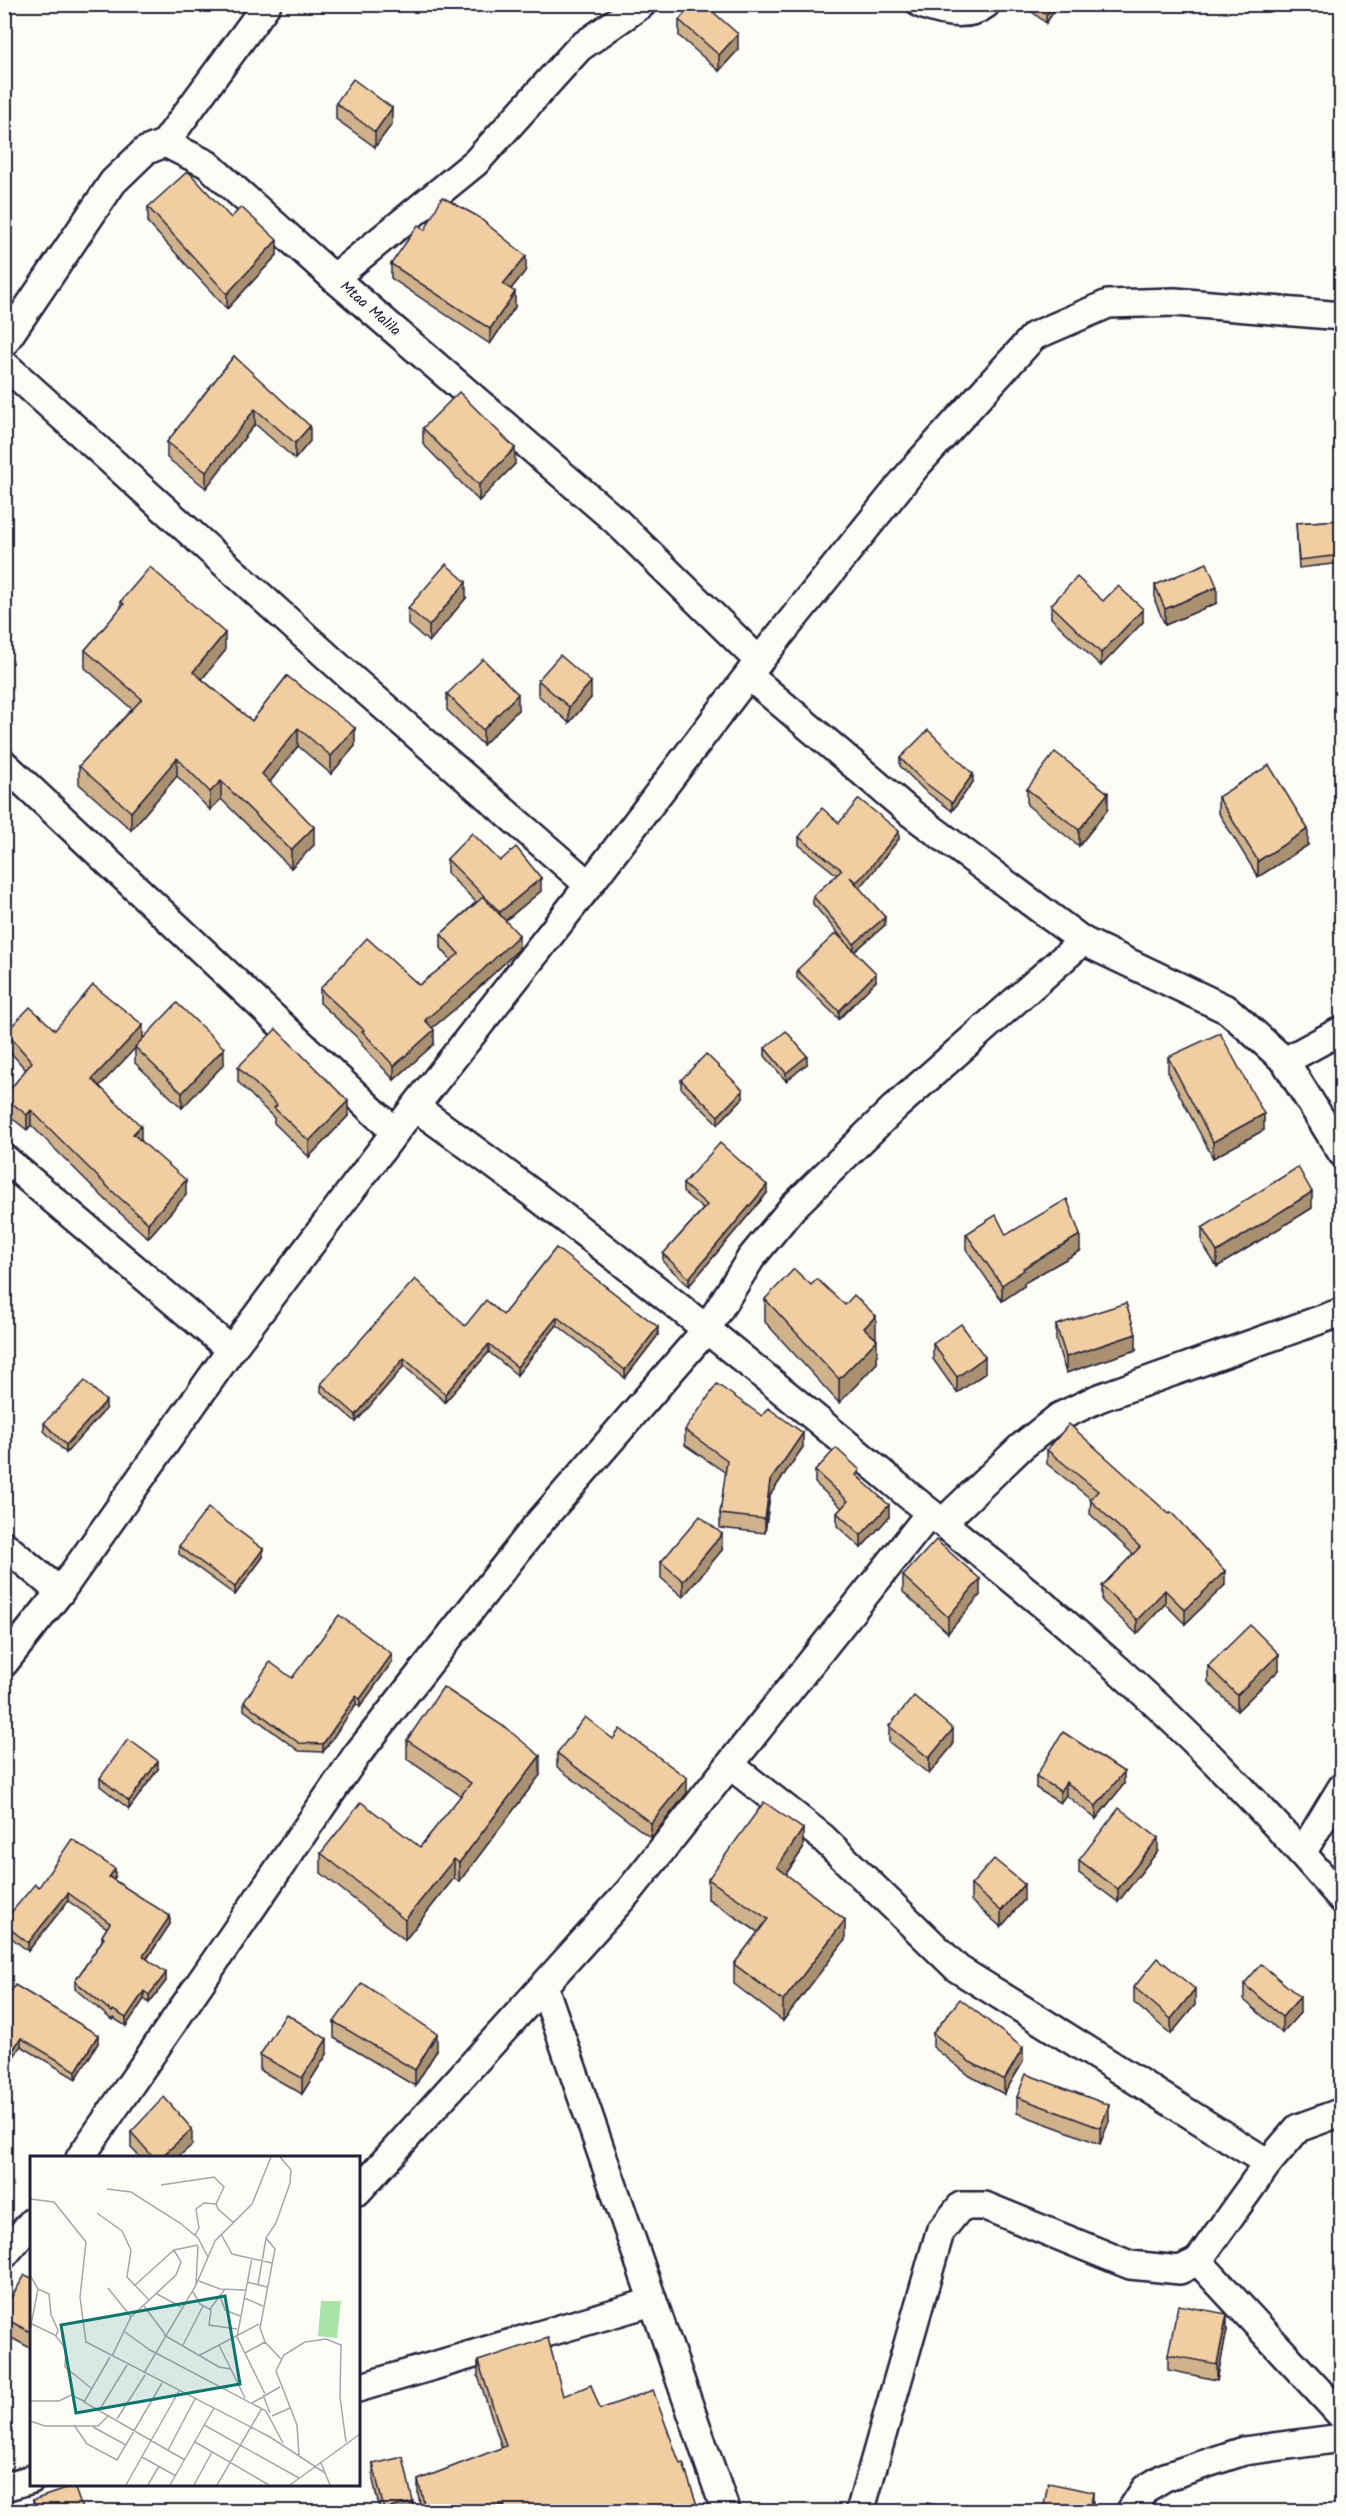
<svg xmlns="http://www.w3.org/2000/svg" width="1346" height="2516" viewBox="0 0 1346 2516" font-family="Kalam,sans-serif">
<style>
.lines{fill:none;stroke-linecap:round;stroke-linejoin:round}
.minor-casing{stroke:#22223b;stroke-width:32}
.minor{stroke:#fdfcf7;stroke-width:27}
.wall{fill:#cfb18b;stroke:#22223b;stroke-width:1.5}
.shaded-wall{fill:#a99071;stroke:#22223b;stroke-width:1.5}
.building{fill:#f1cea2;stroke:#22223b;stroke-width:1.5}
.labels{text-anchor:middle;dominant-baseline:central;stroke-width:5;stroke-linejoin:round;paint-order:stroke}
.street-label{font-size:15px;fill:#22223b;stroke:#fdfcf7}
.inset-road{fill:none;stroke:#a5a5ac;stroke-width:1.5}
.view{fill:#0f766e;fill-opacity:0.15;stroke:#0f766e;stroke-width:3}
.inset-edge{fill:none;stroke:#22223b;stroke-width:3}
</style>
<rect width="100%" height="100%" fill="#fdfcf7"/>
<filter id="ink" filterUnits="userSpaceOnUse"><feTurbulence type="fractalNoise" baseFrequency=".0167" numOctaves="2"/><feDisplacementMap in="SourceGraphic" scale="12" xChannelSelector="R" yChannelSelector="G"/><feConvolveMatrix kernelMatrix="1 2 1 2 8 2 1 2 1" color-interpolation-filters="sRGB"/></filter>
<g filter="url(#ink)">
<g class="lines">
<defs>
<g id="minor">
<path d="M921,4c20,8 47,14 65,0"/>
<polyline points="165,143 267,4"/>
<polyline points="334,278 476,162 579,48 642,4"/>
<polyline points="4,343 113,182 145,151 165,143 207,164 334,278 616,521 759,661"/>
<polyline points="4,364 349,676 589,885"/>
<polyline points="749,676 912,814 1083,941 1228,1010 1285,1061 1342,1153"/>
<polyline points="4,764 395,1132"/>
<polyline points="1285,1061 1342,1030"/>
<path d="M415,1107c170,121 331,253 492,387 55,45 112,89 166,136 96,82 186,172 269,269"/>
<polyline points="4,1158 231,1350"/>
<polyline points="943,1522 1021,1447 1059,1417 1099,1398 1342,1312"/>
<polyline points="4,1545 60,1592"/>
<polyline points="4,1663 60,1592 231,1350 395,1132 589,885 759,661 916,466 1034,336 1108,304 1175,302 1342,316"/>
<polyline points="730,1765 822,1837 958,1969 1268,2163"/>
<polyline points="1302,1853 1342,1787"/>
<polyline points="544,1987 726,2512"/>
<polyline points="80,2158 356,1756 538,1524 706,1330 751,1258 793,1207 894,1108 1083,941"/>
<polyline points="358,2191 630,1890 930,1513"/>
<polyline points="4,2255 32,2222"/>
<polyline points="1198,2261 1342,2416"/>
<polyline points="358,2388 652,2302"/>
<polyline points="4,2487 32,2479"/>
<polyline points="860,2512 940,2232 961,2206 985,2206 1130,2265 1180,2270 1198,2261 1268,2163 1298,2128 1342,2112"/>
<polyline points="1130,2512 1145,2489 1165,2477 1244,2451 1342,2438"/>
</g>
</defs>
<use href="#minor" class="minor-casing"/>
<use href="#minor" class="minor"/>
</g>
<g class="wall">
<polygon points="1022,4 1059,4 1046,23"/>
<polygon points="679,20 738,50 719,71 679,36"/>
<polygon points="336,103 392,124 375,147 336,119"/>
<polygon points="148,207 277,255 227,309 148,223"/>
<polygon points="425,230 526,270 511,289 515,307 490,344 391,278 391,264"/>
<polygon points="234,356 310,441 295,459 255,424 206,488 167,458 167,442"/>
<polygon points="423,428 515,464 479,501 423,444"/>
<polygon points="1341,520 1341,563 1299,568 1296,523"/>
<polygon points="1155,585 1217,603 1165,625 1155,601"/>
<polygon points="466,598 429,642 408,624 408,608"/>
<polygon points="121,601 225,651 202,679 252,721 287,676 355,746 331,774 298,746 270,782 314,845 291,868 221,799 210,810 177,776 131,830 79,784 79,766 132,709 85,668 85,650 121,608"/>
<polygon points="1051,605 1143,622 1101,666 1051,618"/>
<polygon points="538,680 591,698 569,723 538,695"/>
<polygon points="447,694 518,710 483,745 447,710"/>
<polygon points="900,758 973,782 952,811 924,790 900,766"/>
<polygon points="1027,789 1108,809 1079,846 1027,805"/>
<polygon points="1218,797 1308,845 1258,877 1218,812"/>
<polygon points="839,823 899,839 865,882 859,887 885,925 854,952 813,904 813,896 837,875 799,845 799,837"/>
<polygon points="447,859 500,861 541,891 505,921 519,949 468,998 432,1028 434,1044 394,1080 362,1045 362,1042 320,1003 320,989 419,985 451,960 441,948 441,934 476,902 447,873"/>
<polygon points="797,970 876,981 839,1019 797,978"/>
<polygon points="55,1030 143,1039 224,1064 182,1108 135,1063 135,1048 99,1086 141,1140 186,1195 148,1238 111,1205 31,1125 27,1130 4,1112 4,1097 26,1070 6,1047 6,1032"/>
<polygon points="765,1048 807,1064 786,1081 765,1056"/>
<polygon points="1168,1057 1264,1130 1213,1158 1168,1073"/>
<polygon points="238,1067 348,1116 309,1157 274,1123 274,1118 238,1082"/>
<polygon points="681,1080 743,1098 718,1124 681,1088"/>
<polygon points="683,1184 767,1193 689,1286 663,1262 663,1254 703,1209 683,1192"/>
<polygon points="1312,1208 1217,1267 1202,1243 1202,1228"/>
<polygon points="966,1234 1006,1235 1080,1251 1024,1283 1024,1286 1002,1301 966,1249"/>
<polygon points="556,1248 658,1335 625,1378 557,1325 517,1375 489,1352 445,1402 404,1366 356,1422 321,1392 321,1384 465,1326 503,1315"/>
<polygon points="811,1285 876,1339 877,1363 839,1403 765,1322 765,1299"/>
<polygon points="1056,1325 1136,1350 1066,1373 1056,1341"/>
<polygon points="933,1344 985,1373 957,1393 933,1359"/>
<polygon points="106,1409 66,1453 44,1431 44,1423"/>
<polygon points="685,1430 803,1447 770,1495 765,1533 720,1528 720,1514 726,1473 685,1445"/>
<polygon points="1047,1450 1225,1585 1185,1624 1165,1604 1137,1634 1102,1601 1102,1586 1133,1554 1090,1514 1091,1499 1047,1464"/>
<polygon points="815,1471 860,1478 889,1517 861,1548 837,1526 837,1513 842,1508 815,1483"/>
<polygon points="179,1546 263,1557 235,1595 179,1554"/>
<polygon points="722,1550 683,1597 661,1578 661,1562"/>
<polygon points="903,1576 980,1595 948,1633 903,1592"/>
<polygon points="392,1662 360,1707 356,1704 323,1752 299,1751 244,1710 244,1702 292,1678"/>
<polygon points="1208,1666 1279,1670 1237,1711 1208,1682"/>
<polygon points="889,1726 953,1745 929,1774 889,1742"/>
<polygon points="613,1739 687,1793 651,1838 557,1767 557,1753"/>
<polygon points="407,1740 540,1775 459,1882 454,1878 405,1940 321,1873 321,1853 420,1847 461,1796 407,1759"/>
<polygon points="158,1769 129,1809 100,1786 100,1778"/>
<polygon points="1036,1776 1124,1784 1096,1819 1066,1795 1060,1803 1036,1788"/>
<polygon points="803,1849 786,1874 845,1940 783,2021 734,1984 734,1964 758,1932 708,1899 708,1879"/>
<polygon points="1158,1851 1118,1902 1079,1873 1079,1860"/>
<polygon points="115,1877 113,1879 170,1924 147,1959 166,1981 149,2003 144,1999 126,2026 113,2018 112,2020 75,1989 75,1981 102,1941 102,1936 107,1928 68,1901 28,1951 4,1932 4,1921 39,1887"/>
<polygon points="971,1885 1024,1900 1001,1927 971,1901"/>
<polygon points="1244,1984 1300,2013 1282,2033 1244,2000"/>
<polygon points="1134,1987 1195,2005 1171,2034 1134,2003"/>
<polygon points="4,2003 98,2043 76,2079 21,2046"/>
<polygon points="334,2022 437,2050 415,2086 334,2038"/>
<polygon points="933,2033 1023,2062 1004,2094 970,2076 933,2047"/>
<polygon points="327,2054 302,2094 260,2070 260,2055"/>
<polygon points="1017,2097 1109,2121 1100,2144 1017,2113"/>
<polygon points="131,2132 192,2145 178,2157 140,2157 131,2148"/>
<polygon points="32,2278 32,2349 4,2334 4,2309"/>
<polygon points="1227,2330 1217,2380 1168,2370 1168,2355"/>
<polygon points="478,2361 563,2396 600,2409 680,2464 699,2511 422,2511 418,2495 418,2480 502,2448 478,2376"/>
<polygon points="373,2464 413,2511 380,2511 373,2480"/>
<polygon points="33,2500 83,2511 33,2511"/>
</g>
<g class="shaded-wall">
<polygon points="1053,4 1059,4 1046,23 1046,15"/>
<polygon points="738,34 738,50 719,71 719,55"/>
<polygon points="392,108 392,124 375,147 375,132"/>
<polygon points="277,240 277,255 227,309 227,294"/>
<polygon points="526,256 526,270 503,299 503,284"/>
<polygon points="515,292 515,307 490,344 490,329"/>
<polygon points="255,409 255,424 206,488 206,472"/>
<polygon points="310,426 310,441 295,459 295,443"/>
<polygon points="515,448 515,464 479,501 479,485"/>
<polygon points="466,582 466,598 429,642 429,626"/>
<polygon points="1217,587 1217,603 1165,625 1165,609"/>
<polygon points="1143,609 1143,622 1101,666 1101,653"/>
<polygon points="225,633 225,651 193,690 193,672"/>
<polygon points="591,682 591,698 569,723 569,707"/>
<polygon points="518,694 518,710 483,745 483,730"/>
<polygon points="298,728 298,746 262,792 262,774"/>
<polygon points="355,728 355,746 331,774 331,756"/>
<polygon points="177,758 177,776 131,830 131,812"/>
<polygon points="973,774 973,782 952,811 952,803"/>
<polygon points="221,781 221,799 210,810 210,792"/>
<polygon points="1108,793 1108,809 1079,846 1079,830"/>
<polygon points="314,827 314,845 291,868 291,850"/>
<polygon points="1308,829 1308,845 1258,877 1258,861"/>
<polygon points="899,831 899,839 865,882 856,890 856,882"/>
<polygon points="541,878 541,891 500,925 500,912"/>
<polygon points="885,917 885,925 854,952 854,944"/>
<polygon points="519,935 519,949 468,998 425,1034 425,1020"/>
<polygon points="876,973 876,981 839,1019 839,1011"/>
<polygon points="143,1025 143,1040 92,1094 92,1079"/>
<polygon points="434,1030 434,1044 394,1080 394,1066"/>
<polygon points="224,1048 224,1064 182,1108 182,1093"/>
<polygon points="807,1056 807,1064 786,1081 786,1073"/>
<polygon points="743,1090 743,1098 718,1124 718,1116"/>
<polygon points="348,1101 348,1116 309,1157 309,1141"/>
<polygon points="31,1110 31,1125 27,1130 27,1115"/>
<polygon points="1264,1114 1264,1130 1213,1158 1213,1142"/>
<polygon points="141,1126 141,1141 133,1134"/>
<polygon points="186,1180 186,1195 148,1238 148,1223"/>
<polygon points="767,1185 767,1193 689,1286 689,1278"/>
<polygon points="1312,1192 1312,1208 1217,1267 1217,1252"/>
<polygon points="1080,1235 1080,1251 1024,1283 1024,1286 1002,1301 1002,1285 1023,1268"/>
<polygon points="876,1316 876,1339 864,1328"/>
<polygon points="557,1317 557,1325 517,1375 517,1367"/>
<polygon points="658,1327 658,1335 625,1378 625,1370"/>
<polygon points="1136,1334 1136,1350 1066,1373 1066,1357"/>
<polygon points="877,1340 877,1363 839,1403 839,1379"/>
<polygon points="489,1344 489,1352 445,1402 445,1394"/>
<polygon points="985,1357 985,1373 957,1393 957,1377"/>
<polygon points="404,1358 404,1366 356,1422 356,1415"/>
<polygon points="106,1401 106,1409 66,1453 66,1445"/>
<polygon points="803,1433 803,1447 770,1495 765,1533 765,1519 770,1481"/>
<polygon points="889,1505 889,1517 861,1548 861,1535"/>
<polygon points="722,1534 722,1550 683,1597 683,1581"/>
<polygon points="263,1549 263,1557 235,1595 235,1587"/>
<polygon points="1225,1571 1225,1585 1185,1624 1185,1610"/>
<polygon points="980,1579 980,1595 948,1633 948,1617"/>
<polygon points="1165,1590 1165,1604 1137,1634 1137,1620"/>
<polygon points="392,1654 392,1662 360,1707 360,1699"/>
<polygon points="1279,1654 1279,1670 1237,1711 1237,1695"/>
<polygon points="356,1696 356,1704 323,1752 323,1744"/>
<polygon points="953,1729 953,1745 929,1774 929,1758"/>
<polygon points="540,1756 540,1775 459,1882 459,1863"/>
<polygon points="158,1761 158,1769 129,1809 129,1801"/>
<polygon points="1124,1772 1124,1784 1096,1819 1096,1806"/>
<polygon points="687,1778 687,1793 651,1838 651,1823"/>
<polygon points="1066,1782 1066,1795 1060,1803 1060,1791"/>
<polygon points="803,1829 803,1849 777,1887 777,1867"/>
<polygon points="1158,1838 1158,1851 1118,1902 1118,1889"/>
<polygon points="454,1859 454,1878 405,1940 405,1920"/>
<polygon points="115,1869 115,1877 109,1885 109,1877"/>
<polygon points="1024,1884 1024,1900 1001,1927 1001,1911"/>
<polygon points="68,1893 68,1901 28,1951 28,1943"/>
<polygon points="170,1916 170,1924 143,1964 143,1956"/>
<polygon points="845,1920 845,1940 783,2021 783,2001"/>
<polygon points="166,1973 166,1981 149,2003 149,1995"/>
<polygon points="1195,1989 1195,2005 1171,2034 1171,2019"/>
<polygon points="144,1991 144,1999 126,2026 126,2018"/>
<polygon points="1300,1997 1300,2013 1282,2033 1282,2017"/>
<polygon points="437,2034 437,2050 415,2086 415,2070"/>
<polygon points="98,2035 98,2043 76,2079 76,2071"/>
<polygon points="21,2038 21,2046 4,2071 4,2063"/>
<polygon points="327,2039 327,2054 302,2094 302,2078"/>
<polygon points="1023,2048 1023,2062 1004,2094 1004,2080"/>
<polygon points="1109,2105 1109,2121 1100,2144 1100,2128"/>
<polygon points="192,2129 192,2145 178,2157 161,2157"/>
<polygon points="1227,2314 1227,2330 1217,2380 1217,2364"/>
<polygon points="1093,2492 1093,2511 1090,2511"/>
<polygon points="413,2502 413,2511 384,2511 384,2509"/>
<polygon points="504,2504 504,2511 481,2511"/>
</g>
<g class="building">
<polygon points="693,4 704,4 738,34 719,55 679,20"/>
<polygon points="1032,4 1053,4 1046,15"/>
<polygon points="353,79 392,108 375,132 336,103"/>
<polygon points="188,171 231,218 241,207 277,240 227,294 148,207"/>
<polygon points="442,197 477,216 526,256 503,284 515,292 490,329 391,264 418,225 425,230"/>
<polygon points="234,356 310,426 295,443 255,409 206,472 167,442"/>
<polygon points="459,392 515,448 479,485 423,428"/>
<polygon points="1341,520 1341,555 1299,560 1296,523"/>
<polygon points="1207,563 1217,587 1165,609 1155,585"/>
<polygon points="446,564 466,582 429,626 408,608"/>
<polygon points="150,567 225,633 193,672 252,721 287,676 355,728 331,756 298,728 262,774 314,827 291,850 221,781 210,792 177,758 131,812 79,766 142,699 85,650 124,604 121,601"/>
<polygon points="1077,577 1103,601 1118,586 1143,609 1101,653 1051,605"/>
<polygon points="560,655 591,682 569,707 538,680"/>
<polygon points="483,659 518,694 483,730 447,694"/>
<polygon points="928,730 973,774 952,803 924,782 900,758"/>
<polygon points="1055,752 1108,793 1079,830 1027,789"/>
<polygon points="1269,765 1308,829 1258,861 1218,797"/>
<polygon points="859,799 899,831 865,874 856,882 850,877 885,917 854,944 813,896 842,870 799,837 822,808 839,823"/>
<polygon points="472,833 500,861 516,847 541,878 500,912 447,859"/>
<polygon points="483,897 519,935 468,984 425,1020 434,1030 394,1066 362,1031 364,1030 320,989 367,938 419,985 459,954 441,934"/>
<polygon points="836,933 876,973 839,1011 797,970"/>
<polygon points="93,985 143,1025 92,1079 141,1126 133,1134 186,1180 148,1223 111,1190 31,1110 27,1115 4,1097 32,1062 6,1032 30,1007 55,1030"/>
<polygon points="177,1003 224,1048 182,1093 135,1047"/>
<polygon points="276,1029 348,1101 309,1141 274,1108 277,1105 238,1067"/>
<polygon points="786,1031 807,1056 786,1073 765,1048"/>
<polygon points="1220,1033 1264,1114 1213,1142 1168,1057"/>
<polygon points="706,1054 743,1090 718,1116 681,1080"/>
<polygon points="720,1143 767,1185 689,1278 663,1254 707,1205 683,1184"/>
<polygon points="1298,1167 1312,1192 1217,1252 1202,1228"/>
<polygon points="1067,1199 1080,1235 1023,1268 1024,1270 1002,1285 966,1234 996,1215 1006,1235"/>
<polygon points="556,1248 658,1327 625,1370 557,1317 517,1367 489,1344 445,1394 404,1358 356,1415 321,1384 415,1279 465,1326 486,1300 503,1315"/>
<polygon points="794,1269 811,1285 817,1279 845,1305 854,1295 876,1316 864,1328 877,1340 839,1379 765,1299"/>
<polygon points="1126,1303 1136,1334 1066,1357 1056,1325"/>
<polygon points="961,1324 985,1357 957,1377 933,1344"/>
<polygon points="85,1381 106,1401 66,1445 44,1423"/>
<polygon points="717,1384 762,1416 768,1408 803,1433 770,1481 765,1519 720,1514 727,1460 685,1430"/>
<polygon points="1069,1424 1169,1514 1171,1512 1225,1571 1185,1610 1165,1590 1137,1620 1102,1586 1140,1547 1090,1500 1098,1491 1047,1450"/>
<polygon points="836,1448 860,1470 856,1475 889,1505 861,1535 837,1513 848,1501 815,1471"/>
<polygon points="208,1508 263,1549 235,1587 179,1546"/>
<polygon points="700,1516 722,1534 683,1581 661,1562"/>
<polygon points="936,1540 980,1579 948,1617 903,1576"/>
<polygon points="339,1615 392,1654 360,1699 356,1696 323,1744 299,1743 244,1702 270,1662 292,1678"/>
<polygon points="1250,1625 1279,1654 1237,1695 1208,1666"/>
<polygon points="443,1687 506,1728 540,1756 459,1863 454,1859 405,1920 321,1853 361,1802 420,1847 471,1783 407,1740"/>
<polygon points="914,1696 953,1729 929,1758 889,1726"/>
<polygon points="585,1717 613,1739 620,1729 687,1778 651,1823 557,1753"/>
<polygon points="1063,1732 1124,1772 1096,1806 1066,1782 1060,1791 1036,1776"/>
<polygon points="128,1739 158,1761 129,1801 100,1778"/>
<polygon points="764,1802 803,1829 777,1867 845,1920 783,2001 734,1964 768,1919 708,1879"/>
<polygon points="1119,1808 1158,1838 1118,1889 1079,1860"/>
<polygon points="72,1839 115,1869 109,1877 170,1916 143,1956 166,1973 149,1995 144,1991 126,2018 113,2010 112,2012 75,1981 104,1938 102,1936 110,1923 68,1893 28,1943 4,1924 4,1921 35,1884 39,1887"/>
<polygon points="994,1859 1024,1884 1001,1911 971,1885"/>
<polygon points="1158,1958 1195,1989 1171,2019 1134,1987"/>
<polygon points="1261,1964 1300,1997 1282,2017 1244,1984"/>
<polygon points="362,1983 437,2034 415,2070 334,2022"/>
<polygon points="15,1985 98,2035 76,2071 21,2038 4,2063 4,2003"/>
<polygon points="960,1999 1023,2048 1004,2080 970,2062 933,2033"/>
<polygon points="286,2014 327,2039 302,2078 260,2055"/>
<polygon points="1026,2074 1109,2105 1100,2128 1017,2097"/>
<polygon points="164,2097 192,2129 161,2157 153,2157 131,2132"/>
<polygon points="25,2275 32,2278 32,2333 4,2318 4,2309"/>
<polygon points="1178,2305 1227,2314 1217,2364 1168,2355"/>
<polygon points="548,2338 563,2396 591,2385 600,2409 653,2390 680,2464 683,2463 699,2511 506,2511 504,2504 481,2511 426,2511 418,2480 506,2446 478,2361"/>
<polygon points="403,2457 413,2502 384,2509 373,2464"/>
<polygon points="1048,2483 1093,2492 1090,2511 1043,2511"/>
<polygon points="74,2486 83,2511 37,2511 33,2500"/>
<polygon points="927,2503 961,2511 925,2511"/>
</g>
</g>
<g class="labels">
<g class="street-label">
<text transform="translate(370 309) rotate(41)">Mtaa Malila</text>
</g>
</g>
<g transform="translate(30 2156)">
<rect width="330" height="330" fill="#fdfcf7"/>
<path d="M291,145h20l-4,37 -19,-2z" fill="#aae3a7"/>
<path class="inset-road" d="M131,29l53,-8 10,10 -8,17 2,5 16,14M77,33l24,3 49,31 18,15 10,19M0,43l24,3 32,40 -6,55 6,45 184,95 55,36M67,57l25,18 9,19 -4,27 22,23M191,78l11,20 40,9M165,79l4,-7 -3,-19 8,-6 12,1M236,82l9,11 -15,79 5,14 16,17M222,102l-15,79 28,57M0,119l8,14 -8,41M169,125l21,8 25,1M217,126l20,5M166,128l2,-38M228,129l8,-47 10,-15 14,-40 1,-13 -11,-13M104,130l40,-36 24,-5M78,132l23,29M8,133l11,5 2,21 7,15 -2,6M163,136l7,12 11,6 -2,15 28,4M127,138l24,13M190,140l5,14 15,6M214,142l19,8M114,150l21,28M180,153l15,-20M0,167l25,12 11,14 -1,18 26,21M95,176l25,18 116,61 17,32M134,179l55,32 12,2M153,189l20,-39M189,189l26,53M215,197l20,-11M170,199l59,-31M82,200l19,-39 45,-42 5,-13 -7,-12M80,201l-26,45 101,58M114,217l52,-88 19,-44 37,-37 19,-47M233,239l7,18M0,245h29l12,-6 13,6M222,247l28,-16M70,253l27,-44M242,260l18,-8M87,263l28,-44M0,265l15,5h53l11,-11M44,269l13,19 30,16 45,-77M174,269l95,53M63,271l33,18M165,286l74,43M138,294l27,-51M269,299l-2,-30 -21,-54 8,-16 21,-13 21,-3 15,6 -1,52 6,45M112,301l34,19M291,307l9,22M96,329l53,-94M118,329l11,-19M140,329l44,-77M164,329l18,-33M187,329l45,-77M260,329l70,-51"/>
<path class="view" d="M195,140l15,88 -164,29 -15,-88z"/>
<rect width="330" height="330" class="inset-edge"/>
</g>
<rect width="1346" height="2516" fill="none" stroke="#fdfcf7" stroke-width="24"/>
<rect x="12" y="12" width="1322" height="2492" fill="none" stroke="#22223b" stroke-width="2" filter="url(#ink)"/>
</svg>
